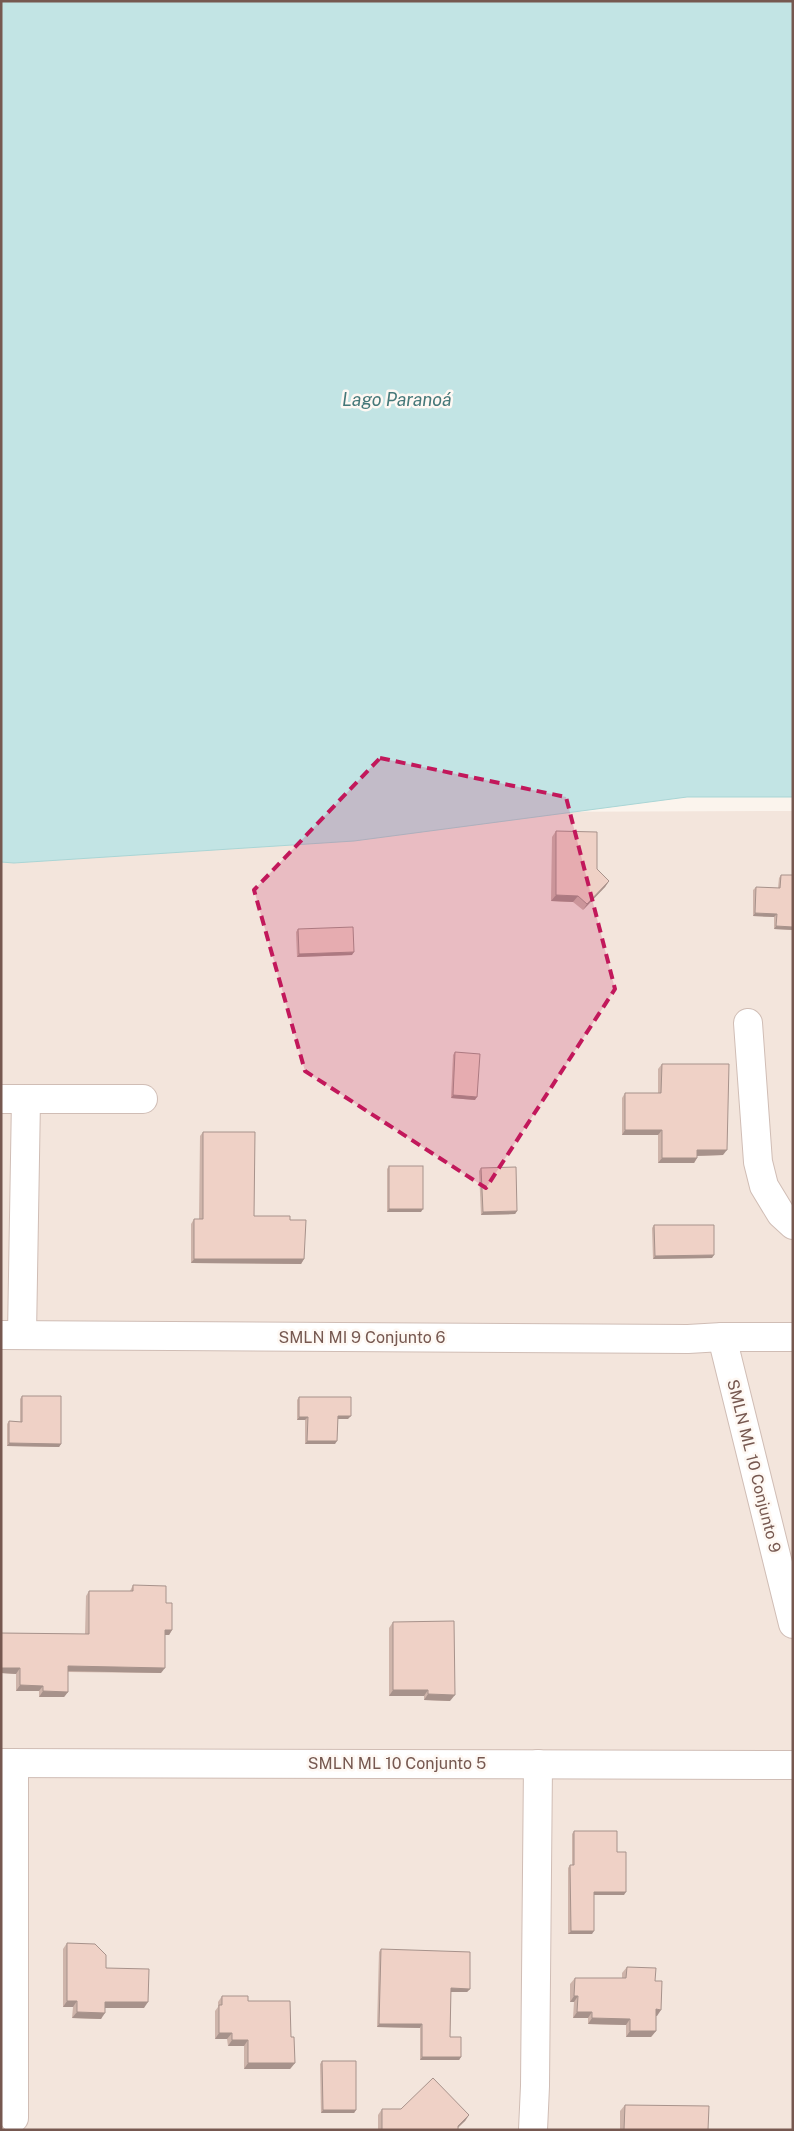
<svg xmlns="http://www.w3.org/2000/svg" width="794" height="2131" viewBox="0 0 794 2131" font-family="'Public Sans',sans-serif">
<style>
.residential{fill:#f3e5dc}
.water{fill:#c2e4e4;stroke:#a9d5d5}
.lines{fill:none;stroke-linecap:round;stroke-linejoin:round}
.minor-casing{stroke:#d0bdb5;stroke-width:30}
.minor{stroke:#fff;stroke-width:28}
.wall{fill:#ceb4aa}
.shaded-wall{fill:#a7928b}
.building{fill:#efd1c6;stroke:#a7928b}
.marked{fill:#c2185b;fill-opacity:0.2;stroke:#c2185b;stroke-width:4;stroke-dasharray:10 6;stroke-linejoin:round}
.labels{text-anchor:middle;dominant-baseline:central;stroke-width:5;stroke-linejoin:round;paint-order:stroke}
.street-label{font-size:16px;fill:#765850;stroke:#fef8f3}
.water-label{font-size:18px;font-style:italic;fill:#457879;stroke:#fef8f3}
</style>
<rect width="100%" height="100%" fill="#fbf4ed"/>
<polygon class="residential" points="793,811 793,2130 1,2130 1,814"/>
<polygon class="water" points="1,1 793,1 793,797 687,797 354,841 14,863 1,862"/>
<g class="lines">
<defs>
<g id="minor">
<polyline points="748,1023 758,1162 764,1186 781,1214 793,1225"/>
<polyline points="1,1099 143,1099"/>
<polyline points="1,1335 688,1339 722,1337 793,1337"/>
<polyline points="22,1335 26,1099"/>
<polyline points="722,1337 793,1624"/>
<polyline points="1,1763 793,1765"/>
<polyline points="14,2118 14,1763"/>
<polyline points="533,2130 535,2086 538,1764"/>
</g>
</defs>
<use href="#minor" class="minor-casing"/>
<use href="#minor" class="minor"/>
</g>
<g class="wall">
<polygon points="556,831 609,881 605,887 583,910 573,902 551,901 552,837"/>
<polygon points="781,875 793,875 793,930 774,929 774,917 753,916 753,890 756,887 778,888 779,878"/>
<polygon points="298,929 352,955 297,957 296,932"/>
<polygon points="455,1052 475,1100 451,1098 453,1055"/>
<polygon points="662,1064 723,1155 697,1156 697,1158 694,1163 658,1163 658,1135 622,1135 622,1098 625,1093 658,1093 658,1069"/>
<polygon points="203,1132 254,1216 290,1220 304,1259 301,1264 191,1263 191,1224 194,1219 199,1219 200,1136"/>
<polygon points="389,1166 421,1212 387,1212 387,1169"/>
<polygon points="481,1168 517,1211 515,1214 481,1215 479,1171"/>
<polygon points="654,1225 712,1258 653,1259 652,1228"/>
<polygon points="22,1396 61,1444 59,1447 7,1446 7,1424 9,1421 20,1422 20,1399"/>
<polygon points="299,1397 348,1419 338,1419 335,1444 305,1444 305,1420 297,1420 297,1400"/>
<polygon points="133,1585 166,1603 172,1630 169,1635 165,1635 161,1673 68,1672 68,1692 64,1697 39,1697 39,1691 16,1691 16,1674 1,1673 1,1633 85,1634 86,1596 89,1591 130,1591"/>
<polygon points="393,1622 450,1701 424,1700 424,1696 389,1696 389,1628"/>
<polygon points="574,1831 617,1852 624,1895 594,1895 592,1934 568,1934 568,1868 570,1865 572,1865 572,1834"/>
<polygon points="67,1943 106,1968 144,2008 105,2008 101,2019 72,2018 73,2007 63,2007 63,1949"/>
<polygon points="381,1949 470,1989 467,1992 451,1992 450,2037 461,2057 459,2060 420,2060 420,2028 377,2027 379,1952"/>
<polygon points="627,1967 655,1981 657,2016 656,2016 656,2031 651,2037 626,2037 626,2025 588,2024 588,2018 573,2018 574,2002 570,2002 570,1984 575,1978 622,1978 622,1973"/>
<polygon points="222,1996 248,2001 291,2037 295,2063 290,2069 244,2069 244,2046 228,2046 227,2039 215,2039 215,2011 218,2007 218,2002"/>
<polygon points="322,2061 356,2110 354,2113 321,2113 320,2064"/>
<polygon points="625,2105 708,2130 620,2130 620,2111"/>
<polygon points="382,2109 401,2109 469,2115 465,2121 458,2128 458,2130 378,2130 378,2115"/>
</g>
<g class="shaded-wall">
<polygon points="609,881 605,887 583,910 587,904"/>
<polygon points="556,895 578,896 573,902 551,901"/>
<polygon points="755,913 777,914 774,917 753,916"/>
<polygon points="776,926 793,927 793,930 774,929"/>
<polygon points="354,952 352,955 297,957 299,954"/>
<polygon points="453,1095 477,1097 475,1100 451,1098"/>
<polygon points="625,1130 662,1130 658,1135 622,1135"/>
<polygon points="697,1150 727,1150 723,1155 694,1156"/>
<polygon points="662,1158 697,1158 694,1163 658,1163"/>
<polygon points="389,1209 423,1209 421,1212 387,1212"/>
<polygon points="517,1211 515,1214 481,1215 483,1212"/>
<polygon points="714,1255 712,1258 653,1259 655,1256"/>
<polygon points="194,1259 304,1259 301,1264 191,1263"/>
<polygon points="338,1416 351,1416 348,1419 335,1419"/>
<polygon points="299,1417 308,1417 305,1420 297,1420"/>
<polygon points="307,1441 337,1441 335,1444 305,1444"/>
<polygon points="9,1443 61,1444 59,1447 7,1446"/>
<polygon points="165,1630 172,1630 169,1635 162,1635"/>
<polygon points="68,1666 165,1668 161,1673 64,1671"/>
<polygon points="1,1668 20,1668 16,1674 1,1673"/>
<polygon points="20,1685 43,1686 39,1691 16,1691"/>
<polygon points="393,1690 428,1690 424,1696 389,1696"/>
<polygon points="43,1691 68,1692 64,1697 39,1697"/>
<polygon points="428,1694 455,1695 450,1701 424,1700"/>
<polygon points="594,1892 626,1892 624,1895 592,1895"/>
<polygon points="571,1931 594,1931 592,1934 568,1934"/>
<polygon points="451,1988 470,1989 467,1992 449,1992"/>
<polygon points="574,1996 578,1996 574,2002 570,2002"/>
<polygon points="67,2001 77,2001 73,2007 63,2007"/>
<polygon points="105,2002 148,2002 144,2008 101,2008"/>
<polygon points="656,2009 661,2010 657,2016 651,2015"/>
<polygon points="77,2012 105,2013 101,2019 72,2018"/>
<polygon points="577,2012 592,2012 588,2018 573,2018"/>
<polygon points="592,2018 630,2019 626,2025 588,2024"/>
<polygon points="379,2024 422,2024 420,2028 377,2027"/>
<polygon points="630,2031 656,2031 651,2037 626,2037"/>
<polygon points="219,2033 232,2033 227,2039 215,2039"/>
<polygon points="232,2040 248,2040 244,2046 228,2046"/>
<polygon points="422,2057 461,2057 459,2060 420,2060"/>
<polygon points="248,2063 295,2063 290,2069 244,2069"/>
<polygon points="323,2110 356,2110 354,2113 321,2113"/>
<polygon points="469,2115 465,2121 455,2130 458,2126"/>
</g>
<g class="building">
<polygon points="556,831 597,832 597,869 609,881 587,904 578,896 556,895"/>
<polygon points="781,875 793,875 793,927 776,926 777,914 755,913 756,887 780,888"/>
<polygon points="353,927 354,952 299,954 298,929"/>
<polygon points="455,1052 480,1054 477,1097 453,1095"/>
<polygon points="662,1064 729,1064 727,1150 697,1150 697,1158 662,1158 662,1130 625,1130 625,1093 661,1093"/>
<polygon points="203,1132 255,1132 254,1216 290,1216 290,1220 306,1220 304,1259 194,1259 194,1219 203,1219"/>
<rect x="389" y="1166" width="34" height="43"/>
<polygon points="516,1167 517,1211 483,1212 481,1168"/>
<polygon points="654,1225 714,1225 714,1255 655,1256"/>
<polygon points="22,1396 61,1396 61,1444 9,1443 9,1421 22,1422"/>
<polygon points="299,1397 351,1397 351,1416 338,1416 337,1441 307,1441 308,1417 299,1417"/>
<polygon points="133,1585 166,1586 166,1603 172,1603 172,1630 165,1630 165,1668 68,1666 68,1692 43,1691 43,1686 20,1685 20,1668 1,1668 1,1633 89,1634 89,1591 133,1591"/>
<polygon points="454,1621 455,1695 428,1694 428,1690 393,1690 393,1622"/>
<polygon points="574,1831 617,1831 617,1852 626,1852 626,1892 594,1892 594,1931 571,1931 570,1865 574,1865"/>
<polygon points="67,1943 95,1944 106,1955 106,1968 149,1969 148,2002 105,2002 105,2013 77,2012 77,2001 67,2001"/>
<polygon points="381,1949 470,1952 470,1989 451,1988 450,2037 461,2037 461,2057 422,2057 422,2024 379,2024"/>
<polygon points="627,1967 656,1968 655,1981 662,1981 661,2010 656,2009 656,2031 630,2031 630,2019 592,2018 592,2012 577,2012 578,1996 574,1996 575,1978 626,1978"/>
<polygon points="222,1996 248,1996 248,2001 290,2001 291,2037 294,2037 295,2063 248,2063 248,2040 232,2040 232,2033 219,2033 219,2005 222,2005"/>
<polygon points="322,2061 356,2061 356,2110 323,2110"/>
<polygon points="433,2078 469,2115 458,2126 458,2130 382,2130 382,2109 401,2109"/>
<polygon points="625,2105 709,2106 708,2130 624,2130"/>
</g>
<path class="marked" d="M380,758l186,39 49,192 -129,199 -181,-117 -51,-181z"/>
<g class="labels">
<g class="street-label">
<text x="362" y="1337">SMLN MI 9 Conjunto 6</text>
<text transform="translate(754 1466) rotate(76)">SMLN ML 10 Conjunto 9</text>
<text x="397" y="1763">SMLN ML 10 Conjunto 5</text>
</g>
<g class="water-label">
<text x="397" y="399">Lago Paranoá</text>
</g>
</g>
<rect width="794" height="2131" fill="none" stroke="#765850" stroke-width="5"/>
</svg>
